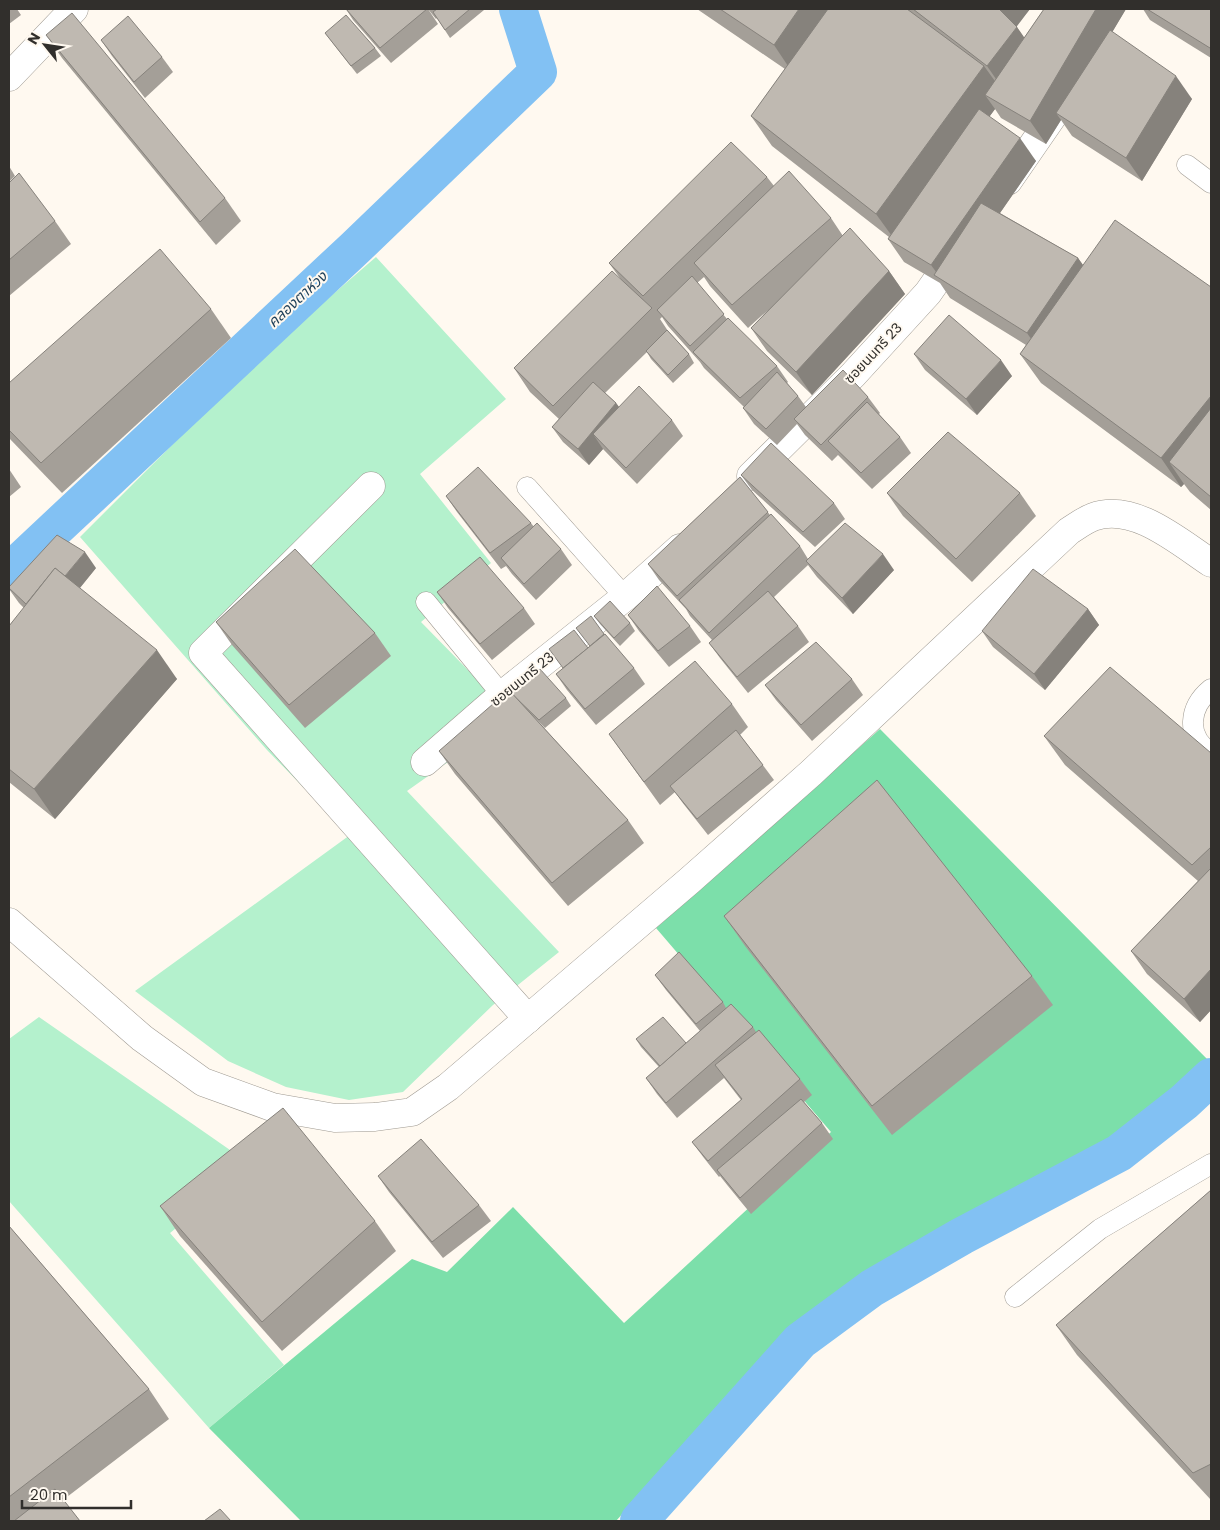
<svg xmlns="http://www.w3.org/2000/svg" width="1220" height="1530" viewBox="0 0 1220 1530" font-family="Poppins,'Noto Sans Thai',sans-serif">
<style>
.green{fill:#b4f1cd}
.forest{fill:#7cdfaa}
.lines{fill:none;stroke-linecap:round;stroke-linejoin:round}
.canal{stroke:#82c1f3;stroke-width:38}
.lane-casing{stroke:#9f9a92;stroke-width:21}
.street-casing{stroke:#9f9a92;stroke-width:29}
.lane{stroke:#fff;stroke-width:20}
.street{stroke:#fff;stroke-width:28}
.wall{fill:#a49f98}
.shaded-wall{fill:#86827c}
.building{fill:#bfb9b1;stroke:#86827c}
.labels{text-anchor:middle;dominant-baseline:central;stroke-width:4;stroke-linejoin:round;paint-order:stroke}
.street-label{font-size:14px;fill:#312f2c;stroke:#fff9f0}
.water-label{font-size:15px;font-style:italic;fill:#1c3e58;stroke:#fff9f0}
</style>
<rect width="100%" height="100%" fill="#fff9f0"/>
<g class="green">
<polygon points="376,257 506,399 420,474 491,563 421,622 513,716 407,791 559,952 493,1005 403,1092 349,1100 286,1087 228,1061 135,991 350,835 267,750 80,537 258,359"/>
<polygon points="39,1017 253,1166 170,1233 284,1365 209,1428 9,1201 9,1039"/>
</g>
<polygon class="forest" points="880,729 1211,1063 1128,1136 914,1253 809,1322 698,1429 616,1521 301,1521 209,1428 412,1259 447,1272 513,1207 624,1323 831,1132 656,928"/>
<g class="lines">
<g class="canal">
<polyline points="9,572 355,248 538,72 518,9"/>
<polyline points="639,1521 800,1341 872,1288 962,1236 1119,1153 1184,1102 1211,1077"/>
</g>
<defs>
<g id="lane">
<polyline points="1187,165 1211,183"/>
<polyline points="527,487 625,597"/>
<polyline points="426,602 502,695"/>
<path d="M1211,689c-22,18 -26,47 0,64"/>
<polyline points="1015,1297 1100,1229 1211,1164"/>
</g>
<g id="street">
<polyline points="9,77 74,9"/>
<polyline points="1008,181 1059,107"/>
<polyline points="751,476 853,375 928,293 958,250"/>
<polyline points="371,486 203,653 528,1019"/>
<polyline points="425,762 502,695 625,597 680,548"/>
<path d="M9,922l133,116 61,44 69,25 63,11 40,-1 37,-5 36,-25 241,-206 122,-108 258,-242c8,-5 16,-11 24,-14 41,-15 86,25 118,46"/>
</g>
</defs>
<use href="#lane" class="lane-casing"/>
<use href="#street" class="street-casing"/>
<use href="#lane" class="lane"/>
<use href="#street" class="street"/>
</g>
<g class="wall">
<polygon points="9,9 17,9 21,15 9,24"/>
<polygon points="346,9 428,9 438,24 391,63 353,20"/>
<polygon points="428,9 483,9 484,10 450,38 437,18 436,19"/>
<polygon points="697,9 1030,9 1016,26 1024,38 1044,9 1126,9 1112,32 1192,99 1142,181 1072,136 1061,120 1046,144 1001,118 995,109 989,117 1036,161 1000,213 1078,258 1083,265 1211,287 1211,510 1190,492 1184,484 1181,487 1041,383 1020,354 1026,345 950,298 940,283 904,262 888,239 889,237 772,146 751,116 785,69"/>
<polygon points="1143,9 1211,9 1211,58 1150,20"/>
<polygon points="325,33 375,48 381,56 357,74"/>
<polygon points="46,35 225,198 241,221 216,245 62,58"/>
<polygon points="101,40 162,57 173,72 145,98 112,56"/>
<polygon points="9,166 15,176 9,182"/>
<polygon points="767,177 774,186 831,218 843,236 889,271 905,294 812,395 767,351 751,328 768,310 748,328 710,286 704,277 697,283 727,319 777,366 788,382 787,383 798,396 806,407 868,397 880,413 879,414 900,437 911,453 872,489 838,455 832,461 805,435 797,424 777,445 754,424 743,408 744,407 704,368 700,362 668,326 662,317 660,319 668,331 689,354 694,363 673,383 651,359 647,352 605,393 616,403 619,407 672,420 683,436 637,484 603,449 589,465 563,442 552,427 559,419 530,392 514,368 622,281 609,263"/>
<polygon points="9,183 55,221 71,244 9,296"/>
<polygon points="211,309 231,338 62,493 9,438 9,383"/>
<polygon points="914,354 1012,376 977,415 925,370"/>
<polygon points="9,469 21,487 9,497"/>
<polygon points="741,475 834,503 845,519 815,547 752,490"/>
<polygon points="740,477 770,515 800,546 808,559 894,570 853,614 817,577 808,565 774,597 798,626 809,642 748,693 720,658 709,643 712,640 690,616 686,609 659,580 648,564"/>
<polygon points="887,493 1020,493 1036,516 972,582 903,516"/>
<polygon points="446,496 531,523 534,527 561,549 572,565 536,600 512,574 506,566 501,569 457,512"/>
<polygon points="96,568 80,588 177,679 55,819 9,782 9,626 24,608 19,603 9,589"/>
<polygon points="437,592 524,608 535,624 492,660 448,608"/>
<polygon points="1088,609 1099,625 1045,690 993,647 982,631"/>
<polygon points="628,615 690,626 701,642 669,667 639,631"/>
<polygon points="594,616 630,623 635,631 620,646 600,624"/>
<polygon points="216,622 375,633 391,656 305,728 232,645"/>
<polygon points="604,634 634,668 645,684 596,725 567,690 556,674"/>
<polygon points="852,679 863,695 812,741 776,700 765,685"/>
<polygon points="512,694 566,698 571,706 545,728 534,717 628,820 644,843 568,906 455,774 439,751"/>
<polygon points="732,704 748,727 740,735 774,780 708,835 682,802 675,792 660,805 609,734"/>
<polygon points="1044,736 1211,753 1211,1010 1200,1022 1147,974 1131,951 1198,881 1065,765"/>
<polygon points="724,916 1032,976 1053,1005 892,1135 745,946"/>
<polygon points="655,975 723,1002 726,1008 753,1027 756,1032 800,1079 812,1095 804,1102 822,1123 833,1139 751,1214 728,1186 720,1176 719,1177 704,1158 692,1142 741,1100 724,1078 677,1118 657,1094 646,1078 659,1067 641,1047 636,1039 686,1043 700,1031 666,990"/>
<polygon points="378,1176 479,1205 491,1221 443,1258 389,1192"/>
<polygon points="1211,1190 1211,1500 1077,1355 1056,1325"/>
<polygon points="160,1206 375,1221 396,1251 282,1351 180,1236"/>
<polygon points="9,1226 149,1389 169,1419 63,1500 80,1521 9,1521"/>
</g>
<g class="shaded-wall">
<polygon points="799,9 839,9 794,75 774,45"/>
<polygon points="999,9 1030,9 1014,30"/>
<polygon points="1096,9 1126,9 1062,117 1056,113 1061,120 1046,144 1030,121"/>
<polygon points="1017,27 1033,50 1003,89 987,66"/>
<polygon points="984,66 1005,95 985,95 995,109 897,243 876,214"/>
<polygon points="1176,76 1192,99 1142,181 1126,158"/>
<polygon points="1020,138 1036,161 950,285 942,280 931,265"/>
<polygon points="1078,258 1094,281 1043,356 1027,333"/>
<polygon points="889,271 905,294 812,395 796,372"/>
<polygon points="1001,360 1012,376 977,415 966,399"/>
<polygon points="1211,396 1211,451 1169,462 1184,484 1181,487 1161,458"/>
<polygon points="616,403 628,419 593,434 603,449 589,465 578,449"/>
<polygon points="85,552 96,568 47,628 35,612"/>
<polygon points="883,554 894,570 853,614 842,598"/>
<polygon points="1088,609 1099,625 1045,690 1034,674"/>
<polygon points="157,650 177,679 55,819 34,789"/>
<polygon points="1211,969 1211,1010 1200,1022 1184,999"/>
</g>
<g class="building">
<polygon points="346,9 427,9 380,48"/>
<polygon points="437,9 470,9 445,30 433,12"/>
<polygon points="720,9 799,9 774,45"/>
<polygon points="828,9 907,9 984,66 876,214 751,116"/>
<polygon points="913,9 999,9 1017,27 987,66"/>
<polygon points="1044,9 1096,9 1030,121 985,95"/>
<polygon points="1147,9 1211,9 1211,46 1210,48"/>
<polygon points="72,13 225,198 200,222 46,35"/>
<polygon points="346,15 375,48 351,66 325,33"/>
<polygon points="128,16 162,57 134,82 101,40"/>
<polygon points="1110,30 1176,76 1126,158 1056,113"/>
<polygon points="979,109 1020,138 931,265 888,239"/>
<polygon points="731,142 767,177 643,296 609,263"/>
<polygon points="789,171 831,218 732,305 694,263"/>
<polygon points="19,173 55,221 9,260 9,183"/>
<polygon points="981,203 1078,258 1027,333 934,275"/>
<polygon points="1115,220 1211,287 1211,396 1161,458 1020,354"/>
<polygon points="850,228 889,271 796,372 751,328"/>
<polygon points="160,249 211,309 41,463 9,430 9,383"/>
<polygon points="612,271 652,308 553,406 514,368"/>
<polygon points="692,276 724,314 690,346 657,310"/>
<polygon points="949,315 1001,360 966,399 914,354"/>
<polygon points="728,318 777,366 740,398 693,352"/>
<polygon points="667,330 689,354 668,375 646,351"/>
<polygon points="843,370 868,397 821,445 794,419"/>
<polygon points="777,372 798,396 766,429 743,408"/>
<polygon points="593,382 616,403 578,449 552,427"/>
<polygon points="639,386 672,420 626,468 593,434"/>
<polygon points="867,402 900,437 861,473 828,441"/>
<polygon points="1211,408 1211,497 1169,462"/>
<polygon points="948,432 1020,493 956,559 887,493"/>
<polygon points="771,443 834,503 803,532 741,475"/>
<polygon points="478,467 531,523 490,553 446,496"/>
<polygon points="740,477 768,512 677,596 648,564"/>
<polygon points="771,514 800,546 709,633 679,600"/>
<polygon points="537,523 561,549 524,584 501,558"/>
<polygon points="845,523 883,554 842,598 806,561"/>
<polygon points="57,535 85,552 65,576 55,568 26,604 9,588 9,587"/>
<polygon points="295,549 375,633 289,705 216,622"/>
<polygon points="480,557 524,608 480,644 437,592"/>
<polygon points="55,568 157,650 34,789 9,769 9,626"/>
<polygon points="1033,569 1088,609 1034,674 982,631"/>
<polygon points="657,586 690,626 658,651 628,615"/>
<polygon points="768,591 798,626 737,677 709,643"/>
<polygon points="610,601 630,623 614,638 594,616"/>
<polygon points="591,616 604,634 590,646 576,628"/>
<polygon points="574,630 588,648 563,668 549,649"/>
<polygon points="605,634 634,668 585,709 556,674"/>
<polygon points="816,642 852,679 801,725 765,685"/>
<polygon points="695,661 732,704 644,782 609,734"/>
<polygon points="1110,667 1211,753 1211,847 1192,865 1044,736"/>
<polygon points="540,669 566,698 539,720 512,694"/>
<polygon points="509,690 628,820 552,883 439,751"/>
<polygon points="736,730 763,765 697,819 670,786"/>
<polygon points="877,780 1032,976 872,1106 724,916"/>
<polygon points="1211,868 1211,969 1184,999 1131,951"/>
<polygon points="679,952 723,1002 696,1024 655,975"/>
<polygon points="731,1004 753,1027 666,1103 646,1078"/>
<polygon points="663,1017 686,1043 660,1066 636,1039"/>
<polygon points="759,1030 800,1079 708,1161 692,1142 742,1099 715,1065"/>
<polygon points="801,1099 822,1123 740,1198 717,1170"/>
<polygon points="283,1108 375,1221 262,1322 160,1206"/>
<polygon points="421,1139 479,1205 432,1242 378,1176"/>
<polygon points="1211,1190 1211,1464 1193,1473 1056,1325"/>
<polygon points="9,1226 149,1389 9,1497"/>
<polygon points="55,1489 80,1521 14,1521"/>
<polygon points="220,1509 231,1521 204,1521"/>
</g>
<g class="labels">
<g class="street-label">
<text transform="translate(873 353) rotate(-47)">ซอยนนทรี 23</text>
<text transform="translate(522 679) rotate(-39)">ซอยนนทรี 23</text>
</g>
<g class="water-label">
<text transform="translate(297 299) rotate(-43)">คลองตาห่วง</text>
</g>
</g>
<rect width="1220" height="1530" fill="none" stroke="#312f2c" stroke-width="20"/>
<g transform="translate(45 45) rotate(300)" stroke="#fff9f0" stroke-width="4" paint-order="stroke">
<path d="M0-4L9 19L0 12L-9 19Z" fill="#312f2c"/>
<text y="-8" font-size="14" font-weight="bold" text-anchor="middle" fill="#312f2c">N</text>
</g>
<path d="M22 1500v8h109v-8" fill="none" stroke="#312f2c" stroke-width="2.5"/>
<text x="30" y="1500" font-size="15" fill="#312f2c" stroke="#fff9f0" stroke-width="4" paint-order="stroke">20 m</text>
</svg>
